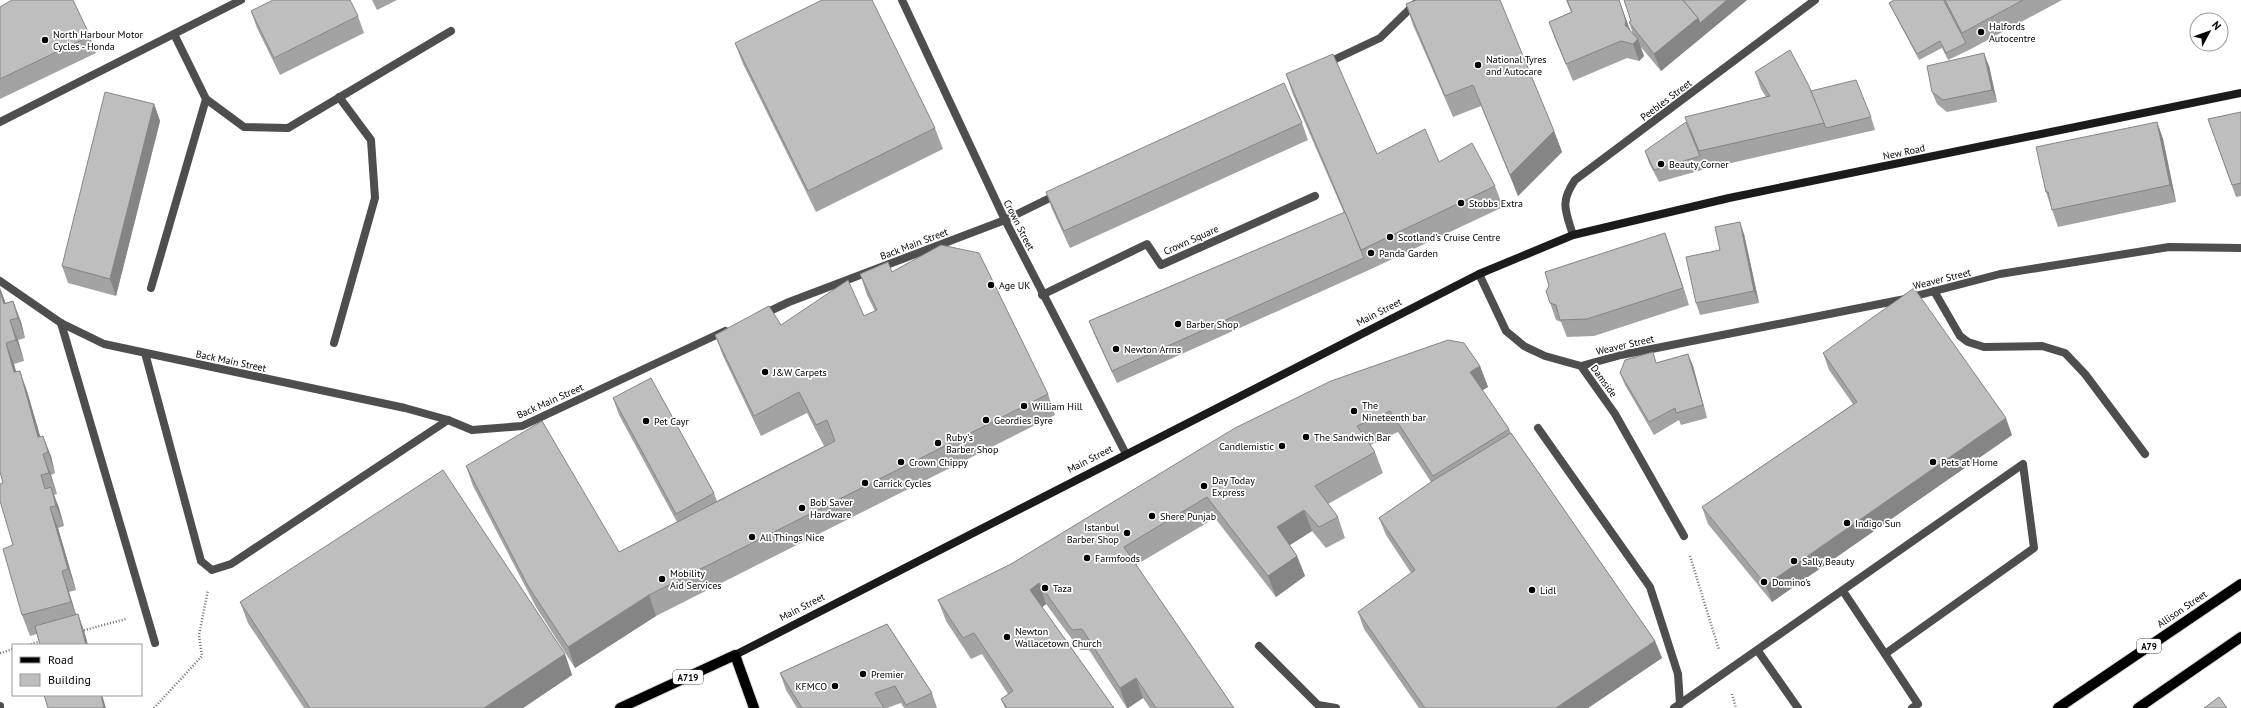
<svg xmlns="http://www.w3.org/2000/svg" width="2241" height="708" viewBox="0 0 2241 708" font-family="'PT Sans',sans-serif">
<style>
.lines{fill:none;stroke-linecap:round;stroke-linejoin:round}
.primary-casing{stroke:#dbdbdb;stroke-width:12}
.path{stroke:#707070;stroke-width:2.5;stroke-dasharray:1 2;stroke-linecap:butt}
.lane{stroke:#4e4e4e;stroke-width:8}
.street{stroke:#4e4e4e;stroke-width:8}
.secondary{stroke:#1b1b1b;stroke-width:8}
.primary{stroke:#000;stroke-width:10}
.wall{fill:#a3a3a3}
.shaded-wall{fill:#858585}
.building{fill:#bebebe;stroke:#858585}
.poi-dot{fill:#000;stroke:#fff;stroke-width:1.5}
.labels{text-anchor:middle;dominant-baseline:central;stroke-width:3.5;stroke-linejoin:round;paint-order:stroke}
.shield{fill:#fff;stroke:#4c4c4c;stroke-width:1}
.shield-label{font-size:9px;font-weight:bold;fill:#000}
.poi-label{font-size:10px;fill:#000;stroke:#fff;text-anchor:start}
.street-label{font-size:10px;fill:#000;stroke:#fff}
</style>
<rect width="100%" height="100%" fill="#fff"/>
<g class="lines">
<defs>
<g id="primary">
<polyline points="620,708 735,655 754,708"/>
<polyline points="2058,708 2241,584"/>
<polyline points="2138,708 2241,637"/>
</g>
</defs>
<use href="#primary" class="primary-casing"/>
<g class="path">
<polyline points="1690,556 1719,650"/>
<polyline points="81,631 126,619"/>
<polyline points="28,645 41,641"/>
<polyline points="0,653 13,649"/>
<polyline points="1732,694 1736,708"/>
<polyline points="154,708 202,656 199,635 208,590"/>
</g>
<g class="lane">
<polyline points="174,34 206,99 244,127 288,128 451,31"/>
<polyline points="151,288 206,99"/>
<polyline points="1934,291 1960,336 1968,342 1984,347 2042,346 2065,353 2085,374 2145,454"/>
<polyline points="61,323 155,643"/>
<polyline points="334,343 375,198 371,140 339,97"/>
<polyline points="145,353 201,561 212,570 231,564 448,420"/>
<polyline points="1538,428 1650,587 1678,674 1680,704"/>
<polyline points="1843,591 1885,654"/>
<polyline points="1259,646 1318,705 1336,708"/>
<polyline points="1758,651 1798,708"/>
<polyline points="1674,708 2023,464 2034,548 1885,654 1918,704 1912,708"/>
</g>
<g class="street">
<polyline points="902,0 1005,220 1126,454"/>
<polyline points="1325,64 1380,38 1419,0"/>
<polyline points="0,122 241,0"/>
<path d="M1573,235c-8,-25 -13,-33 2,-55l240,-180"/>
<polyline points="1479,274 1506,331 1524,346 1545,356 1581,366 1615,414 1684,536"/>
<polyline points="0,281 61,323 104,344 405,408 448,420 472,430 522,426 725,331"/>
<polyline points="1042,295 1147,244 1161,265 1315,196"/>
<polyline points="761,315 789,302 1005,220 1058,194"/>
<polyline points="1581,366 1621,355 1900,300 2000,274 2169,247 2241,248"/>
<polyline points="0,706 0,708"/>
</g>
<polyline class="secondary" points="735,655 1479,274 1573,235 1729,198 2241,93"/>
<use href="#primary" class="primary"/>
</g>
<g class="wall">
<polygon points="372,0 397,0 377,10"/>
<polygon points="1566,0 1619,0 1630,30 1633,34 1629,22 1631,21 1624,0 1747,0 1661,71 1640,46 1644,56 1639,61 1627,58 1573,81 1555,39 1549,22 1571,12"/>
<polygon points="1894,0 2062,0 1969,50 1948,60 1942,48 1919,60 1892,9 1889,3"/>
<polygon points="1406,4 1554,131 1562,152 1518,196 1481,106 1453,117 1413,25"/>
<polygon points="0,7 90,36 96,53 0,99"/>
<polygon points="251,11 358,16 364,33 280,75 257,28"/>
<polygon points="735,43 935,128 943,149 816,212 743,64"/>
<polygon points="1989,66 1997,102 1947,112 1937,104 1932,92"/>
<polygon points="1755,72 1811,91 1871,117 1875,130 1705,169 1659,182 1649,163 1645,151 1766,97 1761,89"/>
<polygon points="1286,74 1377,154 1439,162 1495,186 1503,207 1369,270 1117,383 1094,334 1089,321 1344,213 1293,95"/>
<polygon points="154,104 160,121 116,296 68,283 62,266"/>
<polygon points="2241,112 2241,196 2236,197 2208,119"/>
<polygon points="2157,122 2163,139 2176,202 2058,227 2046,192"/>
<polygon points="1302,123 1308,140 1070,248 1052,209 1046,192"/>
<polygon points="1744,234 1759,303 1700,315 1696,303 1720,250"/>
<polygon points="1671,250 1689,305 1594,336 1567,337 1561,322 1556,320 1546,291"/>
<polygon points="892,272 1048,394 1055,415 656,616 575,668 536,607 473,486 466,466 619,552 677,522 619,415 613,398 714,493 717,501 824,446 807,413 761,436 723,356 715,335 781,325 864,316 875,311 867,295 860,274"/>
<polygon points="0,288 5,303 13,301 21,322 25,338 18,340 24,361 14,364 16,372 27,391 40,436 51,456 55,473 51,475 57,494 54,495 59,508 64,526 58,528 76,590 69,592 76,614 78,614 84,631 88,645 40,645 37,634 30,636 22,615 13,545 3,483 0,472"/>
<polygon points="1823,353 2012,435 1772,602 1708,524 1702,507 1853,404 1829,370"/>
<polygon points="1688,354 1693,366 1707,418 1681,425 1679,420 1654,435 1625,385 1620,373"/>
<polygon points="1480,366 1488,387 1482,390 1509,429 1511,433 1655,641 1662,658 1588,708 1419,708 1364,629 1358,612 1411,573 1386,535 1379,518 1431,482 1398,432 1370,445 1375,452 1383,473 1328,504 1338,517 1345,538 1326,548 1312,531 1290,545 1297,556 1305,576 1276,597 1215,518 1136,565 1234,708 1150,708 1143,698 1128,708 1127,708 1089,650 1080,650 1046,604 1042,607 1114,708 1005,708 1001,699 1008,694 982,654 971,659 946,621 938,600"/>
<polygon points="240,602 565,654 572,675 523,708 304,708 248,623"/>
<polygon points="887,624 932,693 937,708 904,708 901,703 887,708 797,708 786,690 780,673"/>
</g>
<g class="shaded-wall">
<polygon points="1619,0 1633,38 1625,25"/>
<polygon points="1727,0 1747,0 1661,71 1654,54 1698,18"/>
<polygon points="1638,39 1644,56 1639,61 1633,44"/>
<polygon points="1984,53 1989,66 1997,102 1992,90"/>
<polygon points="154,104 160,121 116,296 110,279"/>
<polygon points="2157,122 2163,139 2176,202 2170,185"/>
<polygon points="1554,131 1562,152 1518,196 1510,175"/>
<polygon points="1740,222 1744,234 1759,303 1754,291"/>
<polygon points="1665,233 1671,250 1689,305 1683,288"/>
<polygon points="0,288 5,301 11,325 4,304 0,291"/>
<polygon points="13,301 21,322 25,338 18,318"/>
<polygon points="10,320 18,340 24,361 16,340"/>
<polygon points="6,343 14,364 22,393 14,372"/>
<polygon points="1688,354 1693,366 1707,418 1703,405"/>
<polygon points="1480,366 1488,387 1478,393 1470,372"/>
<polygon points="20,371 27,391 45,453 38,437"/>
<polygon points="2006,418 2012,435 1772,602 1766,585"/>
<polygon points="43,436 51,456 55,473 48,452"/>
<polygon points="43,454 51,475 57,494 49,473"/>
<polygon points="51,487 59,508 64,526 56,506"/>
<polygon points="50,507 58,528 76,590 68,569"/>
<polygon points="1304,510 1312,531 1285,548 1277,527"/>
<polygon points="1297,556 1305,576 1276,597 1268,576"/>
<polygon points="62,571 69,592 78,622 71,602"/>
<polygon points="1039,583 1046,604 1038,611 1030,590"/>
<polygon points="649,595 656,616 575,668 568,647"/>
<polygon points="78,614 84,631 88,645 86,645"/>
<polygon points="1655,641 1662,658 1588,708 1556,708"/>
<polygon points="565,654 572,675 523,708 484,708"/>
<polygon points="1136,678 1143,698 1128,708 1127,708 1120,688"/>
<polygon points="101,695 102,695 106,708 104,708"/>
</g>
<g class="building">
<polygon points="12,0 73,0 90,36 0,79 0,7"/>
<polygon points="273,0 350,0 358,16 274,58 251,11"/>
<polygon points="822,0 872,0 935,128 808,191 735,43"/>
<polygon points="1416,0 1500,0 1554,131 1510,175 1473,85 1445,96 1406,4"/>
<polygon points="1567,0 1619,0 1626,21 1625,25 1638,39 1633,44 1621,41 1566,64 1549,22 1572,12"/>
<polygon points="1624,0 1683,0 1698,18 1654,54 1629,22 1631,21"/>
<polygon points="1683,0 1727,0 1700,23 1698,18"/>
<polygon points="1894,0 1944,0 1944,1 1966,43 1946,53 1940,41 1917,54 1889,3"/>
<polygon points="1945,0 2023,0 1962,33"/>
<polygon points="1790,50 1809,86 1824,123 1699,151 1685,117 1770,96 1755,72"/>
<polygon points="1984,53 1992,90 1943,100 1932,92 1927,66"/>
<polygon points="1333,54 1377,154 1425,129 1439,162 1472,143 1495,186 1361,250 1286,74"/>
<polygon points="1856,80 1871,117 1826,128 1811,91"/>
<polygon points="1284,83 1302,123 1064,231 1046,192"/>
<polygon points="105,92 154,104 110,279 62,266"/>
<polygon points="2241,112 2241,183 2232,185 2208,119"/>
<polygon points="1686,122 1700,156 1654,170 1645,151"/>
<polygon points="2157,122 2170,185 2052,210 2048,192 2046,192 2036,147"/>
<polygon points="1345,212 1364,258 1112,371 1089,321"/>
<polygon points="1740,222 1754,291 1696,303 1686,257 1720,250 1715,227"/>
<polygon points="1665,233 1683,288 1587,319 1560,320 1556,305 1550,303 1546,291 1549,286 1545,272"/>
<polygon points="941,245 979,253 1048,394 649,595 568,647 528,586 466,466 542,421 619,552 835,441 827,420 816,425 799,392 754,416 715,335 769,306 781,325 848,280 864,316 877,310 860,274 888,262 892,272"/>
<polygon points="1914,288 2006,418 1766,585 1702,507 1857,402 1823,353"/>
<polygon points="0,291 4,304 13,301 18,318 10,320 16,340 6,343 14,372 20,371 38,437 43,436 48,452 43,454 49,473 41,475 45,489 51,487 56,506 50,507 68,569 62,571 71,602 22,615 3,549 13,545 0,501 0,484 3,483 0,472"/>
<polygon points="1448,340 1464,343 1480,366 1470,372 1509,429 1433,476 1390,411 1357,426 1375,452 1315,486 1338,517 1319,527 1304,510 1277,527 1297,556 1268,576 1207,497 1124,547 1234,708 1156,708 1136,678 1120,688 1082,629 1072,630 1039,583 1030,590 1114,708 1007,708 1001,699 1013,691 974,633 963,638 938,600 1011,564 1235,428 1331,381"/>
<polygon points="1653,352 1656,363 1688,354 1703,405 1676,413 1675,408 1649,422 1620,373 1625,360"/>
<polygon points="651,378 714,493 676,514 613,398"/>
<polygon points="1511,433 1655,641 1556,708 1425,708 1358,612 1415,570 1379,518 1434,480"/>
<polygon points="443,470 565,654 484,708 310,708 240,602"/>
<polygon points="78,614 86,645 40,645 35,626"/>
<polygon points="887,624 932,693 906,705 895,686 875,693 884,708 802,708 780,673"/>
<polygon points="44,695 101,695 104,708 48,708"/>
<polygon points="2219,697 2227,708 2204,708"/>
</g>
<g class="poi-dot">
<circle cx="1981" cy="32" r="4"/>
<circle cx="45" cy="40" r="4"/>
<circle cx="1478" cy="65" r="4"/>
<circle cx="1661" cy="164" r="4"/>
<circle cx="1461" cy="203" r="4"/>
<circle cx="1390" cy="237" r="4"/>
<circle cx="1371" cy="253" r="4"/>
<circle cx="991" cy="285" r="4"/>
<circle cx="1178" cy="324" r="4"/>
<circle cx="1116" cy="349" r="4"/>
<circle cx="765" cy="372" r="4"/>
<circle cx="1024" cy="406" r="4"/>
<circle cx="1354" cy="411" r="4"/>
<circle cx="986" cy="420" r="4"/>
<circle cx="646" cy="421" r="4"/>
<circle cx="1306" cy="437" r="4"/>
<circle cx="938" cy="443" r="4"/>
<circle cx="1282" cy="446" r="4"/>
<circle cx="901" cy="462" r="4"/>
<circle cx="1933" cy="462" r="4"/>
<circle cx="865" cy="483" r="4"/>
<circle cx="1204" cy="486" r="4"/>
<circle cx="802" cy="508" r="4"/>
<circle cx="1152" cy="516" r="4"/>
<circle cx="1847" cy="523" r="4"/>
<circle cx="1127" cy="533" r="4"/>
<circle cx="752" cy="537" r="4"/>
<circle cx="1087" cy="558" r="4"/>
<circle cx="1794" cy="561" r="4"/>
<circle cx="662" cy="579" r="4"/>
<circle cx="1764" cy="582" r="4"/>
<circle cx="1045" cy="588" r="4"/>
<circle cx="1532" cy="590" r="4"/>
<circle cx="1007" cy="637" r="4"/>
<circle cx="863" cy="674" r="4"/>
<circle cx="835" cy="686" r="4"/>
</g>
<g class="labels">
<g class="shield">
<rect x="2137" y="639" width="24" height="14" rx="3"/>
<rect x="673" y="670" width="30" height="14" rx="3"/>
</g>
<g class="shield-label">
<text x="2149" y="646">A79</text>
<text x="688" y="677">A719</text>
</g>
<g class="poi-label">
<text x="1989" y="26">Halfords<tspan x="1989" dy="12">Autocentre</tspan></text>
<text x="53" y="34">North Harbour Motor<tspan x="53" dy="12">Cycles - Honda</tspan></text>
<text x="1486" y="59">National Tyres<tspan x="1486" dy="12">and Autocare</tspan></text>
<text x="1669" y="164">Beauty Corner</text>
<text x="1469" y="203">Stobbs Extra</text>
<text x="1398" y="237">Scotland's Cruise Centre</text>
<text x="1379" y="253">Panda Garden</text>
<text x="999" y="285">Age UK</text>
<text x="1186" y="324">Barber Shop</text>
<text x="1124" y="349">Newton Arms</text>
<text x="773" y="372">J&amp;W Carpets</text>
<text x="1362" y="405">The<tspan x="1362" dy="12">Nineteenth bar</tspan></text>
<text x="1032" y="406">William Hill</text>
<text x="994" y="420">Geordies Byre</text>
<text x="654" y="421">Pet Cayr</text>
<text x="946" y="437">Ruby's<tspan x="946" dy="12">Barber Shop</tspan></text>
<text x="1314" y="437">The Sandwich Bar</text>
<text x="1274" y="446" text-anchor="end">Candlemistic</text>
<text x="909" y="462">Crown Chippy</text>
<text x="1941" y="462">Pets at Home</text>
<text x="1212" y="480">Day Today<tspan x="1212" dy="12">Express</tspan></text>
<text x="873" y="483">Carrick Cycles</text>
<text x="810" y="502">Bob Saver<tspan x="810" dy="12">Hardware</tspan></text>
<text x="1160" y="516">Shere Punjab</text>
<text x="1855" y="523">Indigo Sun</text>
<text x="1119" y="527" text-anchor="end">Istanbul<tspan x="1119" dy="12">Barber Shop</tspan></text>
<text x="760" y="537">All Things Nice</text>
<text x="1095" y="558">Farmfoods</text>
<text x="1802" y="561">Sally Beauty</text>
<text x="670" y="573">Mobility<tspan x="670" dy="12">Aid Services</tspan></text>
<text x="1772" y="582">Domino's</text>
<text x="1053" y="588">Taza</text>
<text x="1540" y="590">Lidl</text>
<text x="1015" y="631">Newton<tspan x="1015" dy="12">Wallacetown Church</tspan></text>
<text x="871" y="674">Premier</text>
<text x="827" y="686" text-anchor="end">KFMCO</text>
</g>
<g class="street-label">
<text transform="translate(1666 100) rotate(-37)">Peebles Street</text>
<text transform="translate(1904 152) rotate(-12)">New Road</text>
<text transform="translate(1019 225) rotate(63)">Crown Street</text>
<text transform="translate(1191 240) rotate(-24)">Crown Square</text>
<text transform="translate(914 244) rotate(-21)">Back Main Street</text>
<text transform="translate(1942 279) rotate(-14)">Weaver Street</text>
<text transform="translate(1379 312) rotate(-27)">Main Street</text>
<text transform="translate(1625 345) rotate(-13)">Weaver Street</text>
<text transform="translate(231 361) rotate(12)">Back Main Street</text>
<text transform="translate(1604 381) rotate(54)">Damside</text>
<text transform="translate(550 401) rotate(-24)">Back Main Street</text>
<text transform="translate(1090 459) rotate(-27)">Main Street</text>
<text transform="translate(802 607) rotate(-27)">Main Street</text>
<text transform="translate(2182 609) rotate(-34)">Allison Street</text>
</g>
</g>
<rect x="12" y="644" width="130" height="52" fill="#ffffff" stroke="#999999"/>
<rect x="20" y="657" width="20" height="6" fill="#000000" stroke="#999999"/>
<text x="48" y="664" font-size="12" fill="#000000">Road</text>
<rect x="20" y="674" width="20" height="12" fill="#bebebe" stroke="#999999"/>
<text x="48" y="684" font-size="12" fill="#000000">Building</text>
<g transform="translate(2209 32) rotate(49)"><circle r="19" fill="#ffffff" stroke="#999999"/>
<path d="M0-3L7 15L0 10L-7 15Z" fill="#000000"/>
<text y="-6" font-size="11" font-weight="bold" text-anchor="middle" fill="#000000">N</text>
</g>
</svg>
